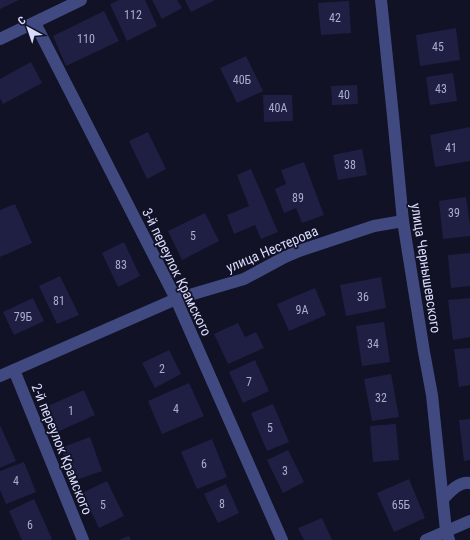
<svg xmlns="http://www.w3.org/2000/svg" width="470" height="540" viewBox="0 0 470 540" font-family="'Roboto Condensed',sans-serif">
<style>
.building{fill:#1f1f44}
.lines{fill:none;stroke-linecap:round;stroke-linejoin:round}
.minor{stroke:#404a80;stroke-width:12}
.labels{text-anchor:middle;dominant-baseline:central;stroke-width:3.5;stroke-linejoin:round;paint-order:stroke}
.number-label{font-size:12px;fill:#aaacce}
.street-label{font-size:14px;fill:#d9dbfc;stroke:#111225}
</style>
<rect width="100%" height="100%" fill="#111225"/>
<g class="building">
<polygon points="0,0 19,0 0,9"/>
<polygon points="119,0 145,0 157,26 127,41 110,4"/>
<polygon points="152,0 177,0 182,8 162,19"/>
<polygon points="185,0 215,0 191,12"/>
<polygon points="349,1 351,33 321,35 318,3"/>
<polygon points="104,11 119,41 66,66 53,36"/>
<polygon points="456,28 460,60 420,66 416,35"/>
<polygon points="246,56 263,91 237,103 220,68"/>
<polygon points="31,62 42,83 3,104 0,98 0,79"/>
<polygon points="453,73 457,101 430,105 426,77"/>
<polygon points="357,85 358,104 332,105 331,86"/>
<polygon points="263,95 292,95 293,121 264,122"/>
<polygon points="470,127 470,161 435,167 430,135"/>
<polygon points="148,132 166,169 147,179 129,141"/>
<polygon points="362,149 367,175 338,180 333,155"/>
<polygon points="304,162 324,215 302,223 296,208 284,213 275,189 286,184 281,170"/>
<polygon points="251,169 278,232 261,239 255,225 234,234 227,215 249,206 237,175"/>
<polygon points="466,197 470,225 470,236 443,239 439,201"/>
<polygon points="15,204 32,243 0,257 0,210"/>
<polygon points="205,213 219,241 182,260 168,231"/>
<polygon points="124,242 140,276 118,287 102,253"/>
<polygon points="470,253 470,286 451,288 448,255"/>
<polygon points="60,276 79,315 57,324 39,286"/>
<polygon points="381,277 386,308 346,316 340,285"/>
<polygon points="315,288 326,315 289,331 277,304"/>
<polygon points="33,298 44,321 14,335 3,312"/>
<polygon points="470,298 470,337 453,340 448,300"/>
<polygon points="384,322 390,362 362,366 356,326"/>
<polygon points="238,323 245,337 256,332 264,348 228,364 214,334"/>
<polygon points="470,348 470,385 459,387 454,349"/>
<polygon points="169,350 181,374 155,388 142,363"/>
<polygon points="255,360 269,391 243,403 229,372"/>
<polygon points="391,374 399,417 372,421 364,379"/>
<polygon points="189,383 204,416 162,434 148,401"/>
<polygon points="84,390 95,415 57,432 46,407"/>
<polygon points="273,404 289,442 267,451 251,413"/>
<polygon points="470,419 470,460 464,461 459,420"/>
<polygon points="396,424 399,460 373,462 370,426"/>
<polygon points="0,425 16,461 0,468"/>
<polygon points="90,437 102,471 73,481 61,448"/>
<polygon points="212,439 227,477 197,489 181,452"/>
<polygon points="288,450 304,482 283,493 267,460"/>
<polygon points="24,462 36,492 6,504 0,490 0,471"/>
<polygon points="409,479 425,518 394,532 377,493"/>
<polygon points="107,481 124,516 99,528 82,493"/>
<polygon points="226,484 239,513 218,523 204,494"/>
<polygon points="34,499 52,539 50,540 22,540 9,511"/>
<polygon points="322,518 332,540 304,540 298,528"/>
<polygon points="129,536 131,540 118,540"/>
</g>
<g class="lines">
<g class="minor">
<polyline points="381,0 393,116 403,221 424,352 432,395 446,531 449,540"/>
<polyline points="35,23 176,299 282,540"/>
<polyline points="0,39 81,0"/>
<polyline points="14,370 83,540"/>
<polyline points="0,376 176,299 244,279 285,257 299,251 374,226 403,221"/>
<path d="M443,499c7,-7 16,-18 27,-16"/>
<polyline points="426,540 470,521"/>
</g>
</g>
<g class="labels">
<g class="number-label">
<text x="133" y="15">112</text>
<text x="335" y="18">42</text>
<text x="86" y="39">110</text>
<text x="438" y="47">45</text>
<text x="242" y="80">40Б</text>
<text x="441" y="89">43</text>
<text x="344" y="95">40</text>
<text x="278" y="108">40А</text>
<text x="451" y="148">41</text>
<text x="350" y="165">38</text>
<text x="298" y="198">89</text>
<text x="454" y="213">39</text>
<text x="193" y="236">5</text>
<text x="121" y="265">83</text>
<text x="363" y="297">36</text>
<text x="59" y="301">81</text>
<text x="302" y="310">9А</text>
<text x="23" y="317">79Б</text>
<text x="373" y="344">34</text>
<text x="162" y="369">2</text>
<text x="249" y="382">7</text>
<text x="381" y="398">32</text>
<text x="176" y="409">4</text>
<text x="71" y="411">1</text>
<text x="270" y="428">5</text>
<text x="204" y="464">6</text>
<text x="285" y="471">3</text>
<text x="16" y="481">4</text>
<text x="222" y="504">8</text>
<text x="103" y="505">5</text>
<text x="401" y="505">65Б</text>
<text x="30" y="525">6</text>
</g>
<g class="street-label">
<text transform="translate(272 249) rotate(-23)">улица Нестерова</text>
<text transform="translate(426 268) rotate(81)">улица Чернышевского</text>
<text transform="translate(177 272) rotate(64)">3-й переулок Крамского</text>
<text transform="translate(62 449) rotate(68)">2-й переулок Крамского</text>
</g>
</g>
<g transform="translate(28 28) rotate(320)" stroke="#111225" stroke-width="3" paint-order="stroke">
<path d="M0-3L7 15L0 10L-7 15Z" fill="#d9dbfc"/>
<text y="-6" font-size="11" font-weight="bold" text-anchor="middle" fill="#d9dbfc">С</text>
</g>
</svg>
